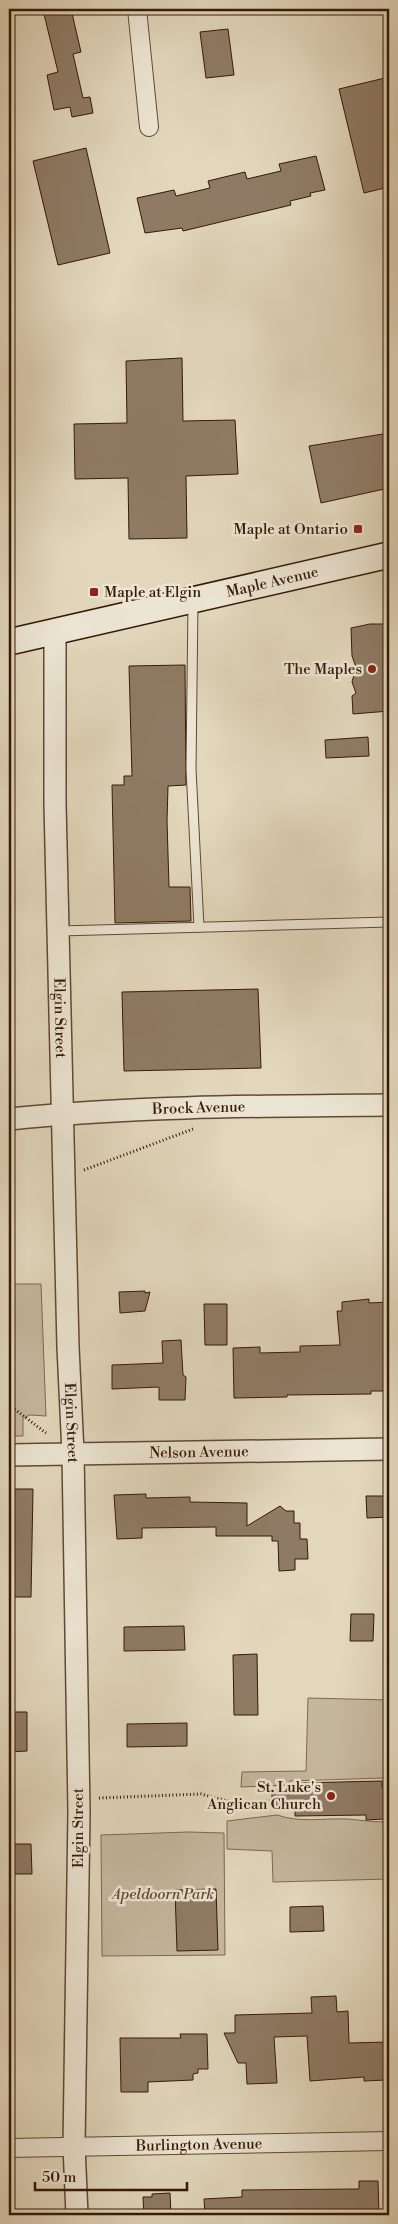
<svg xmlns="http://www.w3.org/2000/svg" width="398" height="2224" viewBox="0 0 398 2224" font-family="'Libre Bodoni',serif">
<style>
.green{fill:#c5b79d;stroke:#7e6852}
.building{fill:#8f7b65;stroke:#361806}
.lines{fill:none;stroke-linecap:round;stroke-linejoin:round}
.service-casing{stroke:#614834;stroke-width:11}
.minor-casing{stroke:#614834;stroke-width:20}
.tertiary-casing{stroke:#614834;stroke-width:24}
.secondary-casing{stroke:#361806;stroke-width:28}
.path{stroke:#361806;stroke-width:3;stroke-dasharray:1 2.5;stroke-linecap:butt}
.service{stroke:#ece5d3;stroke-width:9}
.minor{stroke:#ece5d3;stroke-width:18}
.tertiary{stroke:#ece5d3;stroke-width:21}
.secondary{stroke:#ece5d3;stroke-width:25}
.poi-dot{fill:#8f2418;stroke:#ece5d3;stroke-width:2}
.labels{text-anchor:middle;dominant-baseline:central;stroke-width:5;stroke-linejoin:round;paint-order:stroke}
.poi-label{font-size:15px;fill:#361806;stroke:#ece5d3;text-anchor:end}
.street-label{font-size:15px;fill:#361806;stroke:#ece5d3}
.park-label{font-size:15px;font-style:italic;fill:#614833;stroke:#ece5d3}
</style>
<rect width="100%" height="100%" fill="#e2d7bc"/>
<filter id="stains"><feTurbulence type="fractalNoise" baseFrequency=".004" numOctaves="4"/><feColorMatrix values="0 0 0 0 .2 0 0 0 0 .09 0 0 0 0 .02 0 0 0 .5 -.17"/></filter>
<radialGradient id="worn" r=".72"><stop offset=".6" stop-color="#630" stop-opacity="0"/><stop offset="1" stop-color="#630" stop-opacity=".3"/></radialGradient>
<g class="green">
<polygon points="9,1284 41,1284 46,1416 30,1415 23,1418 23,1436 9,1436"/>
<polygon points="308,1698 389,1700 389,1787 385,1787 384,1778 290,1781 289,1785 241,1787 242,1772 306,1771"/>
<path d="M277,1815c23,8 46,3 70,4 13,1 25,3 39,3v-5l3,-1v63l-116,3 -1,-31 -45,-2v-28z"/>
<polygon points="189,1832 224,1833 225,1955 102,1956 101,1835"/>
</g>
<g class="building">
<polygon points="65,9 71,9 81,52 73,54 83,98 90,97 93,113 72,117 70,107 54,110 47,75 58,72 44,14"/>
<polygon points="228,29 234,75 206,78 200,32"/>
<polygon points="389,77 389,187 364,193 339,89"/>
<polygon points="86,148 110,253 58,265 33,161"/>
<polygon points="316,156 325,190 310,193 311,196 290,201 291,205 183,231 182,228 145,233 137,198 174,190 176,196 210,188 208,181 245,172 247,179 281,171 279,164"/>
<polygon points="182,358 183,421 235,420 238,474 186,476 187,538 129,539 128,478 75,479 74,424 127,423 126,361"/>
<polygon points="389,433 389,488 321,503 309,446"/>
<polygon points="370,624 389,624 389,711 353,714 352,696 356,693 352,682 356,667 352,656 351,628"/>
<polygon points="185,665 186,785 168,786 167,821 169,887 190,887 191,921 115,923 112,785 124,785 124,776 132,776 129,666"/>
<polygon points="368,737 369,756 326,758 325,740"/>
<polygon points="258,989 261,1068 124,1071 122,992"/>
<polygon points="145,1291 145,1293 150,1292 145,1311 120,1313 119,1292"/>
<polygon points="369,1299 369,1303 389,1302 389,1391 371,1391 371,1394 287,1395 287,1397 234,1398 233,1348 260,1347 260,1353 300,1352 300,1346 340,1345 337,1311 342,1311 342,1302"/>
<polygon points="204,1304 227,1304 227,1345 205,1345"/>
<polygon points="181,1340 183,1375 186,1377 185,1400 159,1400 159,1387 112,1389 112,1365 163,1363 162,1341"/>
<polygon points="14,1489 33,1489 31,1597 9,1597 9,1548 14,1548"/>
<polygon points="146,1494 146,1498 190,1497 190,1502 247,1503 247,1526 280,1506 286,1511 294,1511 294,1523 300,1523 300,1539 307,1539 308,1559 295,1559 295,1570 279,1571 278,1541 272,1541 272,1536 216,1536 216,1527 142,1528 142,1538 117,1539 114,1495"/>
<polygon points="366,1496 387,1496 387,1502 389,1502 389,1517 367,1518"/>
<polygon points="351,1614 374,1614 373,1641 350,1641"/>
<polygon points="184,1626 185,1650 124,1651 124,1627"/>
<polygon points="257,1654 258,1715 234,1715 233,1655"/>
<polygon points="9,1712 27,1712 27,1751 9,1752"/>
<polygon points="187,1723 187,1746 127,1747 127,1724"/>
<polygon points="382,1781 382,1788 389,1788 389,1810 384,1810 384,1819 366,1820 366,1815 295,1816 295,1808 272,1808 272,1790 295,1789 295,1783"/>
<polygon points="9,1844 31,1844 32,1874 9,1874"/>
<polygon points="216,1889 218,1950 177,1951 175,1890"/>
<polygon points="323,1906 324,1931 290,1932 290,1907"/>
<polygon points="336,1996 337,2012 348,2011 349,2043 389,2042 389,2074 386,2074 386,2080 364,2081 364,2077 310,2081 307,2036 274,2037 277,2083 247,2084 246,2063 238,2063 224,2033 235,2033 235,2015 312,2013 311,1997"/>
<polygon points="180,2034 207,2034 208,2069 198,2069 198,2073 193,2074 193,2080 148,2082 148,2092 121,2092 120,2038 181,2038"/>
<polygon points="359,2181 378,2181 379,2215 205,2215 204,2199 242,2197 242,2190 359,2189"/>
<polygon points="170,2193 171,2215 144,2215 143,2197 152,2197 152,2194"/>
</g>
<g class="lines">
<defs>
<g id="service">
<polyline points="193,603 191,769 199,927"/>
<polyline points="59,931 389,922"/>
</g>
<g id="minor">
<polyline points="137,9 149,127"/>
<path id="s1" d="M9,2148l380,-7"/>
</g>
<g id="tertiary">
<path id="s2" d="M55,632v172l13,543 5,106 6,359 -5,334 3,69"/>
<path id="s3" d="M9,1119c126,-13 254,-13 380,-14"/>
<path id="s4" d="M9,1455l380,-6"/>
</g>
<g id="secondary">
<path id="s5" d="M9,642l380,-87"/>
</g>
</defs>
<use href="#service" class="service-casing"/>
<use href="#minor" class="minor-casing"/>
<use href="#tertiary" class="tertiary-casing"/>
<use href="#secondary" class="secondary-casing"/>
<g class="path">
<polyline points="84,1170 193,1129"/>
<polyline points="9,1405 46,1433"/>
<polyline points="99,1798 201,1794 231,1802 274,1801"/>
</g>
<use href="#service" class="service"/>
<use href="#minor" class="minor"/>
<use href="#tertiary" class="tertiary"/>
<use href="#secondary" class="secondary"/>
</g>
<g class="poi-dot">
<rect x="353" y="524" width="10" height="10" rx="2.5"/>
<rect x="89" y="587" width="10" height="10" rx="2.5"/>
<circle cx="372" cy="669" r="5"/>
<circle cx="331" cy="1796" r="5"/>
</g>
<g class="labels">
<g class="poi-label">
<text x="348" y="529">Maple at Ontario</text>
<text x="104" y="592" text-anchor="start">Maple at Elgin</text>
<text x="362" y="669">The Maples</text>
<text x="321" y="1787">St. Luke's<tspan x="321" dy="17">Anglican Church</tspan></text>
</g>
<g class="street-label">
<text stroke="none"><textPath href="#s5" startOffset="270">Maple Avenue</textPath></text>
<text stroke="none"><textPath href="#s2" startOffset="386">Elgin Street</textPath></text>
<text stroke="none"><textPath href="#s3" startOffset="190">Brock Avenue</textPath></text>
<text stroke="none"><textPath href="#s2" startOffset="791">Elgin Street</textPath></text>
<text stroke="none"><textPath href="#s4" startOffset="190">Nelson Avenue</textPath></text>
<text transform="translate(78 1828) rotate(-90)">Elgin Street</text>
<text stroke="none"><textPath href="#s1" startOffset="190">Burlington Avenue</textPath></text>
</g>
<g class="park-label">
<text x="163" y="1894">Apeldoorn Park</text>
</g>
</g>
<rect width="398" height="2224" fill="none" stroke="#e2d7bc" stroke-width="30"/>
<rect x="10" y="10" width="378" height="2204" fill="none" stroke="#361806" stroke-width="2.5"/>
<rect x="15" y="15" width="368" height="2194" fill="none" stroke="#361806"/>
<path d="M35 2182v8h152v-8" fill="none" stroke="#361806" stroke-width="2.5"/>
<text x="42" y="2182" font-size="15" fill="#361806" stroke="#ece5d3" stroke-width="4" paint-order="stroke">50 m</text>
<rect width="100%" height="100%" filter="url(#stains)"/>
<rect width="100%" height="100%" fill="url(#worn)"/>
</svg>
